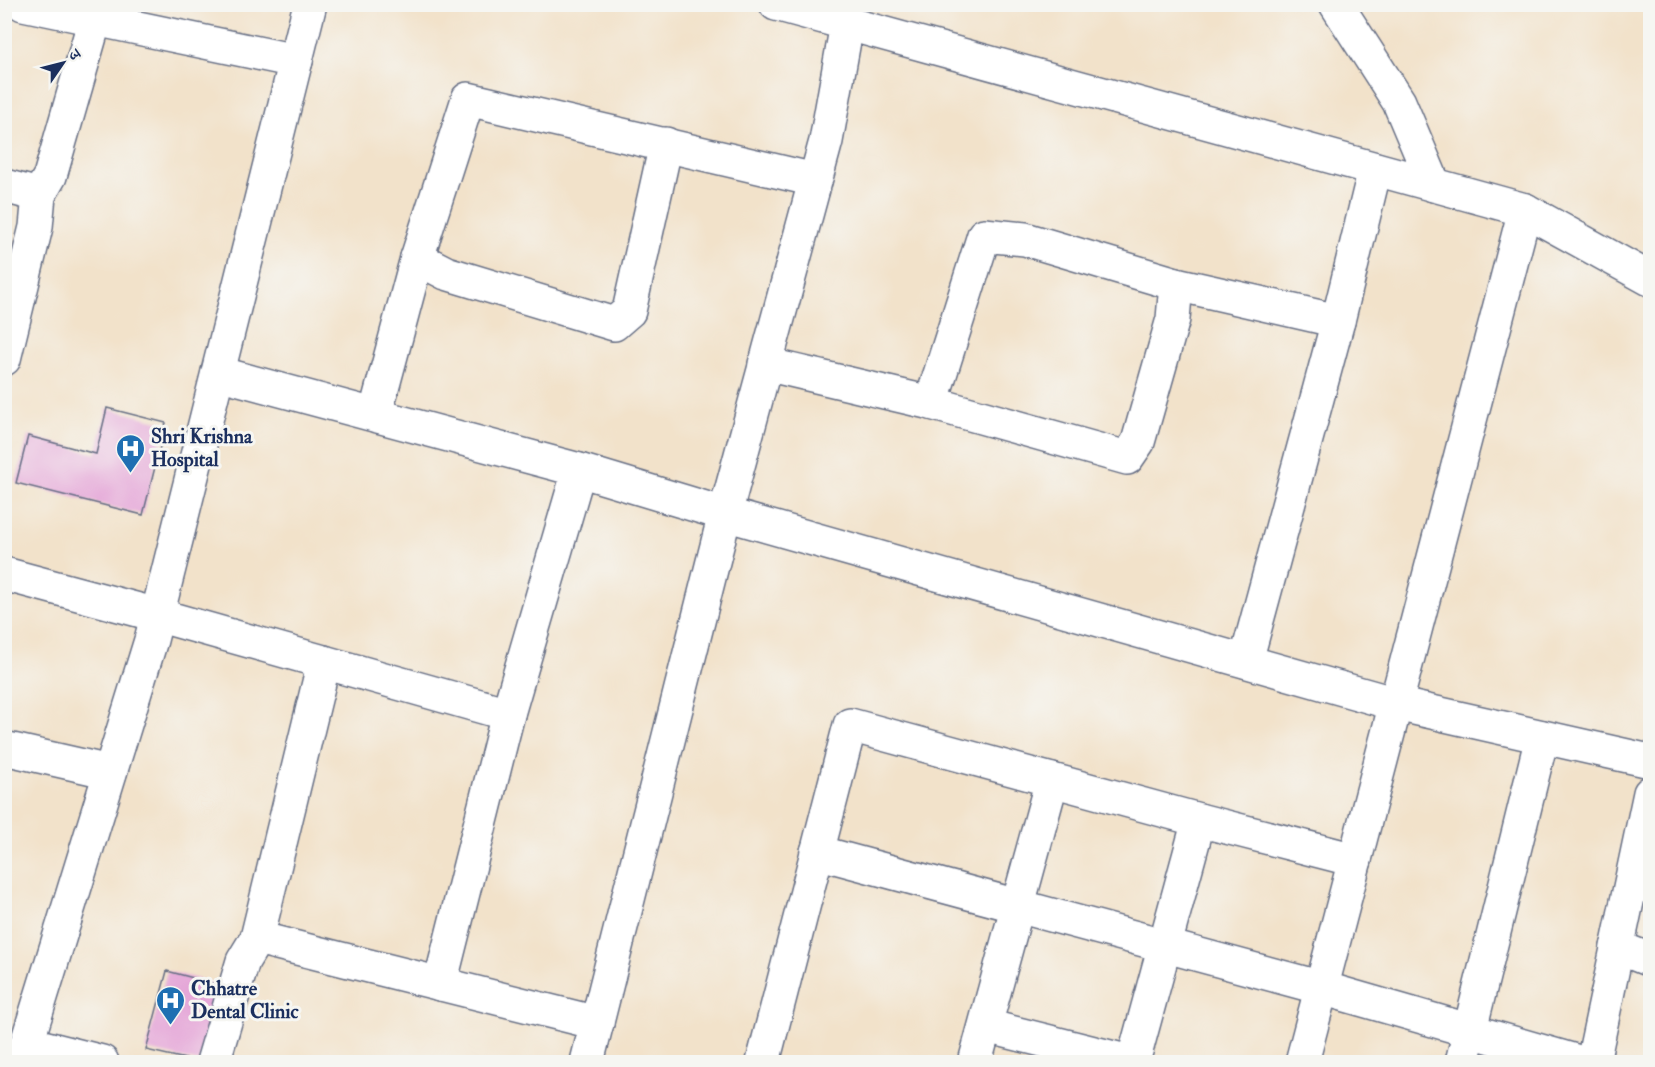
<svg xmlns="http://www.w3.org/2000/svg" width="1655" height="1067" viewBox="0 0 1655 1067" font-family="'IM FELL Double Pica','Noto Serif Devanagari',serif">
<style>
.building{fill:#e5a7d8}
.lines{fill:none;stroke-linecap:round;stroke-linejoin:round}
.minor-casing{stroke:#666e84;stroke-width:36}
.minor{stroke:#fff;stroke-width:33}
.labels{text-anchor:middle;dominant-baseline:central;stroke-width:6;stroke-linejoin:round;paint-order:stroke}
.poi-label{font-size:20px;font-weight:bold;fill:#1b2f5e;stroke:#f6f6f2;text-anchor:start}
</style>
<rect width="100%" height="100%" fill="#f6f6f2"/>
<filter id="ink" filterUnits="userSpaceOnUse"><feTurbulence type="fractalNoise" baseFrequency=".0167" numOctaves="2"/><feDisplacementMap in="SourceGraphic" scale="12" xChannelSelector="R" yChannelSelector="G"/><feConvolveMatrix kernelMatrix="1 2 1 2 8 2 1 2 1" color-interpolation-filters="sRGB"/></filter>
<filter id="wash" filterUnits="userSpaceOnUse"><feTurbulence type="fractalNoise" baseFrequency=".008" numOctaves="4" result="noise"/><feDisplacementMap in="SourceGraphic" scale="24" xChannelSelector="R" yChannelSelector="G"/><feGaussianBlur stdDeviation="1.35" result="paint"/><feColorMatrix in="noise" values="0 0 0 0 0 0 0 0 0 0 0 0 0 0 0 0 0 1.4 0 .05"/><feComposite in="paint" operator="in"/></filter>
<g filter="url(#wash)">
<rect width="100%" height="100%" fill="#f2e2ca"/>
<g id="blocks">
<g class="building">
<polygon points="107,408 166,423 143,515 16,483 28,436 96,454"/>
<polygon points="167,971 220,985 199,1062 146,1050"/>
</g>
</g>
</g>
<g filter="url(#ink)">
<use href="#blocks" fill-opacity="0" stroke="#666e84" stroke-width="1.5"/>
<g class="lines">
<defs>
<g id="minor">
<polyline points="23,4 296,61"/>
<polyline points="776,4 1525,210 1302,1062"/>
<polyline points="1336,4 1399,102 1434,185"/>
<polyline points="4,186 39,195"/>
<polyline points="1525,210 1650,279"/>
<polyline points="417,258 446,273 614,324 629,311 666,144"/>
<polyline points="4,359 36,227 39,195 50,176 95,19"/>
<polyline points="765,364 931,403 1127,458 1138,442 1173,319 1176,284"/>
<polyline points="218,373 579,470 725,514 1396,704 1650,761"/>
<polyline points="931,403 984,235 1025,239 1176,284 1338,321"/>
<polyline points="375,415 417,258 468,99 815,180"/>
<polyline points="4,574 157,615 508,714"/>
<polyline points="1246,661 1338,321 1375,169"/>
<polyline points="4,748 110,772"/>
<polyline points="817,852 1322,988 1579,1062"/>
<polyline points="257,938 597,1023"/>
<polyline points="1617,947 1650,960"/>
<polyline points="440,984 508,714 579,470"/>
<polyline points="986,1026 1130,1062"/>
<polyline points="27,1043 102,1062"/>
<polyline points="21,1062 151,640 310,4"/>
<polyline points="213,1062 243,961 257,938 324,662"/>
<polyline points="587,1062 725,514 826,141 847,24"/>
<polyline points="763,1062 850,725 1199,820 1355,860"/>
<polyline points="975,1062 1052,780"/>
<polyline points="1133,1062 1199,820"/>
<polyline points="1462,1062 1542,737"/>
<polyline points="1593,1062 1650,793"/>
</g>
</defs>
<use href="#minor" class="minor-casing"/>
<use href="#minor" class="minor"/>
</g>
</g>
<defs>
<symbol id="hospital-pin" viewBox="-11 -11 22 30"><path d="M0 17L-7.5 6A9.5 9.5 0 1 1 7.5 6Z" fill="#1f6fb2" stroke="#f6f6f2"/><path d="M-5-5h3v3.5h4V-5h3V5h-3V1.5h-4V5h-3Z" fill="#fff"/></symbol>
</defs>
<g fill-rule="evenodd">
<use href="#hospital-pin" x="114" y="432" width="33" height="45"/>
<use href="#hospital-pin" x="154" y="984" width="33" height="45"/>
</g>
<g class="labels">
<g class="poi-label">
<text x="151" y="436">Shri Krishna<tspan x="151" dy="23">Hospital</tspan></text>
<text x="191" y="988">Chhatre<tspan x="191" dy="23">Dental Clinic</tspan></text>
</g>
</g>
<rect width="1655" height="1067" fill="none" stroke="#f6f6f2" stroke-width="24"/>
<g transform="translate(63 63) rotate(55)" stroke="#f6f6f2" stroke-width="4.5" paint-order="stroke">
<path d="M0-4.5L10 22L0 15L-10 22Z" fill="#1b2f5e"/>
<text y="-9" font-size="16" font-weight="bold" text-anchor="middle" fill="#1b2f5e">उ</text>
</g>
</svg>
